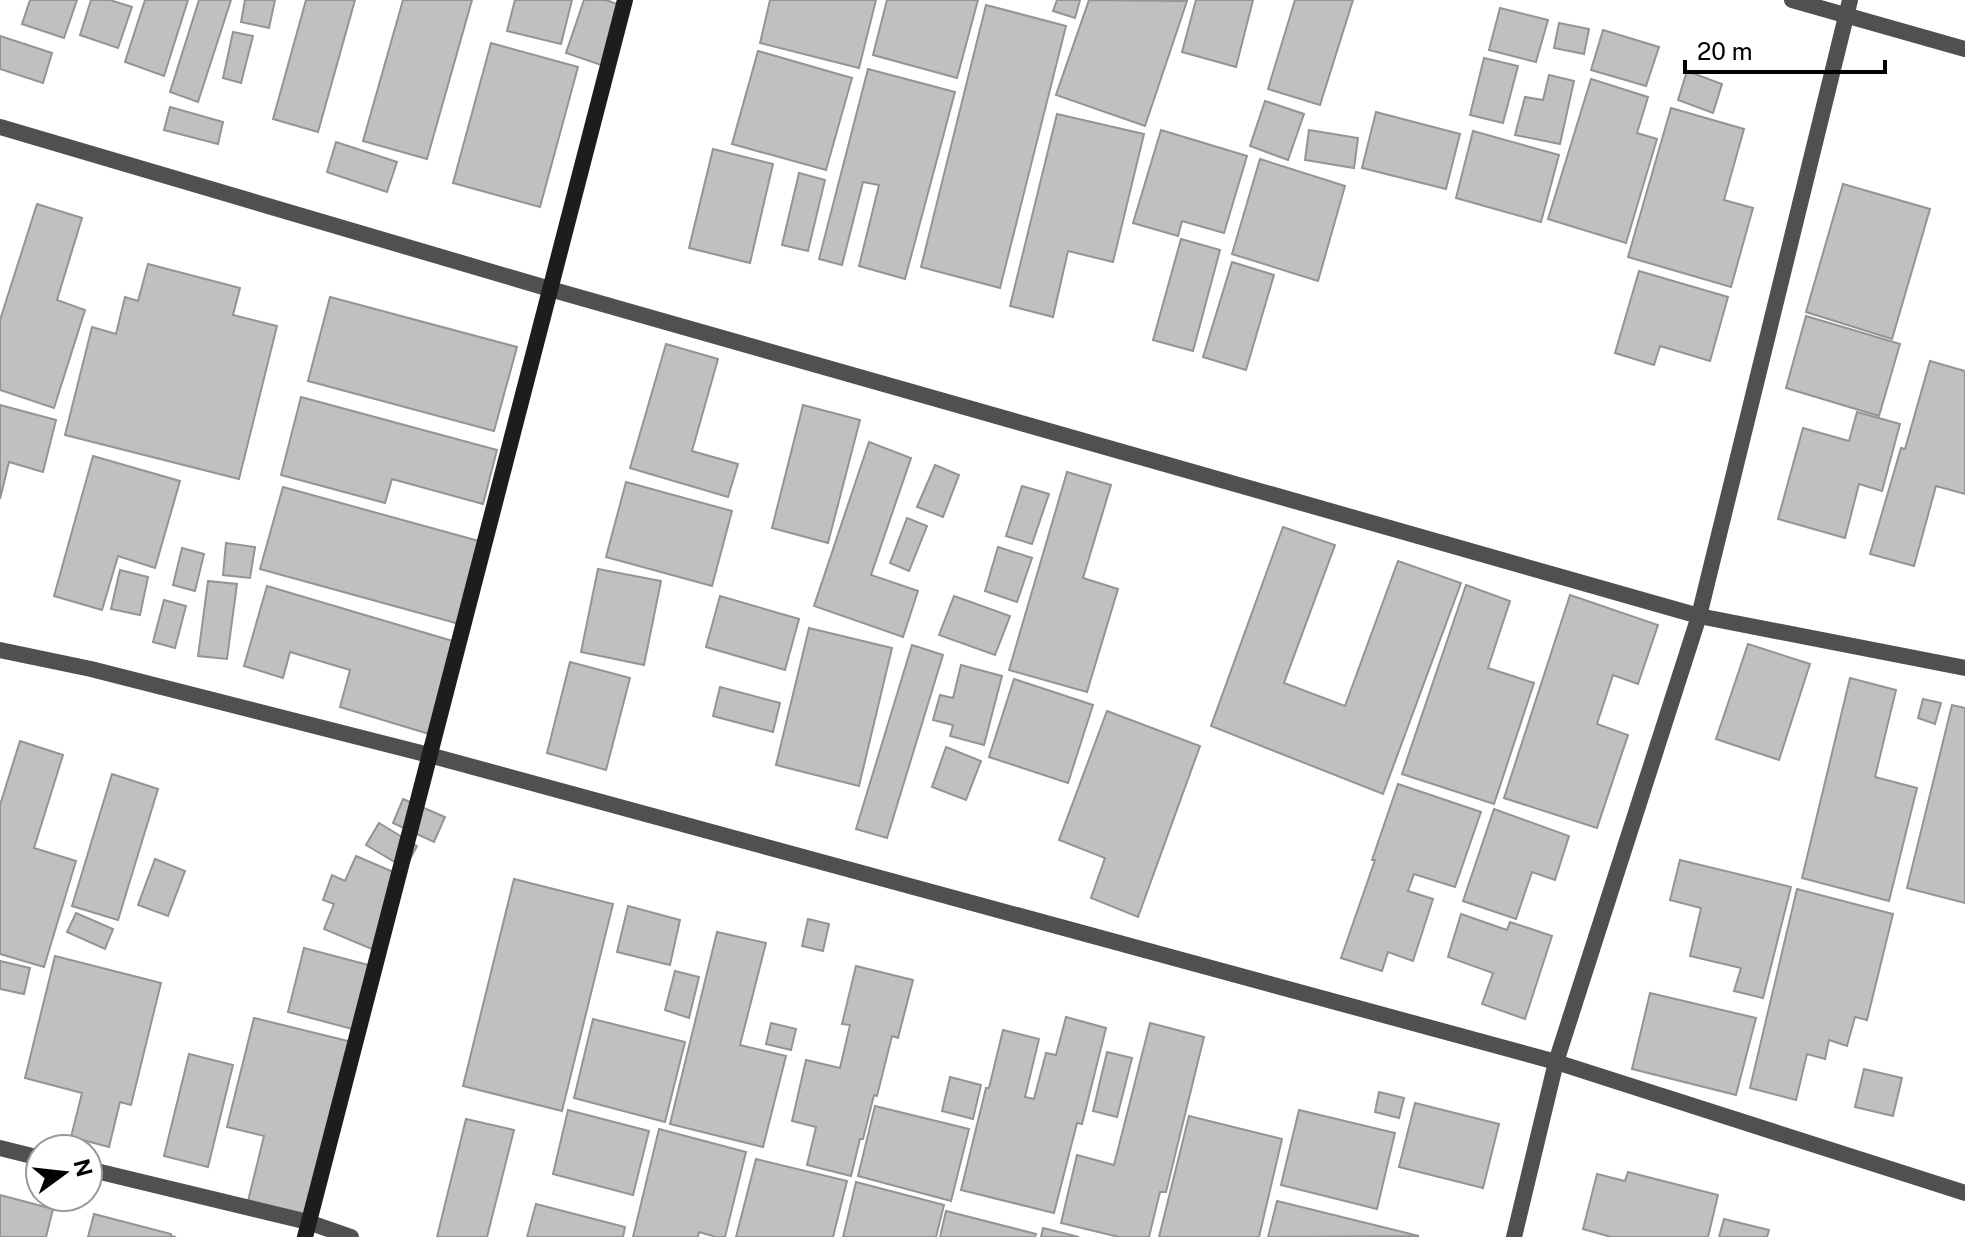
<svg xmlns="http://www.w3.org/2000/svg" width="1965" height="1237" viewBox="0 0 1965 1237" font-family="'Public Sans',sans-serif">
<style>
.building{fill:#c0c0c0;stroke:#949494;stroke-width:2}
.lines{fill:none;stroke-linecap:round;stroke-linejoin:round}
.street{stroke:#505050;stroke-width:16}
.secondary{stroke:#1d1d1d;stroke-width:16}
</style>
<rect width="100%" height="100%" fill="#fff"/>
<g class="building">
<polygon points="30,0 77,0 64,38 22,24"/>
<polygon points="91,0 110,0 132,7 118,48 80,35"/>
<polygon points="145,0 188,0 164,76 125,62"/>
<polygon points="199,0 231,0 198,102 170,92"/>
<polygon points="245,0 275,0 269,28 241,22"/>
<polygon points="306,0 355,0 318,132 273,119"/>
<polygon points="403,0 472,0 427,159 363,141"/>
<polygon points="515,0 572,0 561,44 507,31"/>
<polygon points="584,0 606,0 623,6 604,66 566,53"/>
<polygon points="770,0 876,0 859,68 760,43"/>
<polygon points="887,0 978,0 957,78 873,55"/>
<polygon points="1057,0 1080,0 1075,18 1053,11"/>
<polygon points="1089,0 1187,1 1145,126 1056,95"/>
<polygon points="1196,0 1253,0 1236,67 1182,52"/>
<polygon points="1295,0 1353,0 1320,105 1268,89"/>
<polygon points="986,5 1066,26 1000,288 921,267"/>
<polygon points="1500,8 1548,20 1536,62 1489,50"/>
<polygon points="1559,23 1589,29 1584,54 1554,48"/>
<polygon points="1603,30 1659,47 1646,86 1591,70"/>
<polygon points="233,32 253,36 241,83 223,78"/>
<polygon points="0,36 52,53 43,83 0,69"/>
<polygon points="491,43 578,67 540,207 453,183"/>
<polygon points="758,51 852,78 826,170 732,144"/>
<polygon points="1484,58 1518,66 1503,123 1470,115"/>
<polygon points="868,69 955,92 905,279 859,266 879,185 863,182 842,265 819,259"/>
<polygon points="1687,71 1722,84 1713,113 1678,100"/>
<polygon points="1549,75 1574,81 1560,144 1515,135 1525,97 1543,100"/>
<polygon points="1591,79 1648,97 1637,133 1657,139 1626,243 1548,219"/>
<polygon points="1265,101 1304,114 1288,160 1250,146"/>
<polygon points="170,107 223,122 218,144 164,130"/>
<polygon points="1671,108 1744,129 1724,200 1753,208 1731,287 1628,257"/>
<polygon points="1376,112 1460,134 1446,189 1362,168"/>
<polygon points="1057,114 1144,134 1113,262 1068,251 1053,317 1010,306"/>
<polygon points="1161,130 1247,156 1224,233 1182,221 1178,236 1133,223"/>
<polygon points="1309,130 1358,138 1354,168 1305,160"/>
<polygon points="1473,131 1559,155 1541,222 1456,198"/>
<polygon points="336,142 397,162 387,192 327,172"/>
<polygon points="713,149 773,164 750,263 689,248"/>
<polygon points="1260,159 1345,186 1318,281 1232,254"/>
<polygon points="799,173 825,180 808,251 782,245"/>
<polygon points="1843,184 1930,209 1892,339 1806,312"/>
<polygon points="37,204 82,218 57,300 85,310 54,408 0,390 0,320"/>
<polygon points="1181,239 1220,250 1193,351 1153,340"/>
<polygon points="1232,262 1274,275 1246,370 1203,357"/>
<polygon points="148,264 240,288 233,315 277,326 239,479 65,435 92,327 116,334 125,297 138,301"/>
<polygon points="1639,271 1728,297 1710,361 1660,346 1654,365 1615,353"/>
<polygon points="330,297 517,347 494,431 308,381"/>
<polygon points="1806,316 1900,344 1879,416 1786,388"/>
<polygon points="666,344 718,359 692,451 738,464 728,497 630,468"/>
<polygon points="1930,361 1965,371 1965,494 1936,486 1914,566 1870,554 1901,448 1905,449"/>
<polygon points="301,397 497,450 483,504 392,479 385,503 281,475"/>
<polygon points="0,405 56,420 43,472 9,462 0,499"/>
<polygon points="803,405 860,420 828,543 772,528"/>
<polygon points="1857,412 1900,424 1882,491 1859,484 1845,538 1778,519 1803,428 1849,441"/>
<polygon points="869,442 911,458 871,575 918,591 903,637 814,606"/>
<polygon points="93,456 180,481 155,568 118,556 102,610 54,596"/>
<polygon points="935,465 959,475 943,517 917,507"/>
<polygon points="1067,472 1111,485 1083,578 1118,589 1087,692 1009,670"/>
<polygon points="626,482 732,511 712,586 606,557"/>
<polygon points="1022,486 1049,494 1032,544 1006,536"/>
<polygon points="283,487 486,543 463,625 260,569"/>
<polygon points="907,518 927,526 909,571 890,563"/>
<polygon points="1283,527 1335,545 1284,683 1345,706 1398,561 1461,583 1383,794 1211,726"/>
<polygon points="226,543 255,547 250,578 223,575"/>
<polygon points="998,547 1032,558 1017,602 985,591"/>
<polygon points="182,548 204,554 195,591 173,585"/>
<polygon points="598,569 661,581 644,665 581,652"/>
<polygon points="120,570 148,577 140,615 111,609"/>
<polygon points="208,581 237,584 227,659 198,656"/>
<polygon points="1466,585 1510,601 1488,668 1534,683 1494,804 1402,774"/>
<polygon points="267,586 456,642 429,734 340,707 350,670 290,652 283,678 244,666"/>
<polygon points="1570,595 1658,625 1638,684 1613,675 1597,724 1628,735 1597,828 1504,798"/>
<polygon points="720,596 799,619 785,670 706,647"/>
<polygon points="954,596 1010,616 995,655 939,635"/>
<polygon points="164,600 186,606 175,648 153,642"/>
<polygon points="809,628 892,648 859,786 776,765"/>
<polygon points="1748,644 1810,664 1779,760 1716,739"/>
<polygon points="912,645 943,655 887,838 856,829"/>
<polygon points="570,662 630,678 606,770 547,753"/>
<polygon points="961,665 1002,676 984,745 950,736 953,725 933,720 940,695 953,698"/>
<polygon points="1850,678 1896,690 1875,777 1917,788 1889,901 1802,878"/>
<polygon points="1014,679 1093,705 1068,783 989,757"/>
<polygon points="720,687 780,703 773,732 713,716"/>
<polygon points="1923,699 1941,703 1935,724 1918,718"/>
<polygon points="1952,705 1965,708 1965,903 1907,888"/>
<polygon points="1107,711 1200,746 1138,917 1091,898 1105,858 1059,840"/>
<polygon points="20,741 63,755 34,848 76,861 44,967 0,954 0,805"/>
<polygon points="946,747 981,761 966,800 932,787"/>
<polygon points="112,774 158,789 118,920 72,906"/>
<polygon points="1398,784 1481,812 1455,887 1414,874 1408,891 1433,899 1413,961 1388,952 1382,971 1341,958 1375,860 1372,860"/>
<polygon points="403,799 445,817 434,842 393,823"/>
<polygon points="1494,809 1569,836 1555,880 1532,872 1516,919 1463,901"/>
<polygon points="379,823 417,846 405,868 366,845"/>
<polygon points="356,856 405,877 374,950 324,929 334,904 323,900 332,875 345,881"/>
<polygon points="155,859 185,871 168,916 138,905"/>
<polygon points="1680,860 1791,887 1763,998 1734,991 1741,968 1690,956 1701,908 1670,900"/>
<polygon points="514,879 613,904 562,1111 463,1086"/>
<polygon points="1797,889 1893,914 1867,1020 1855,1017 1847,1046 1829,1040 1825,1059 1807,1054 1796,1100 1750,1088"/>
<polygon points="628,906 680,920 670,965 617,952"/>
<polygon points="76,913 113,929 105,949 67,932"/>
<polygon points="1461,914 1507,930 1510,922 1552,936 1525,1019 1482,1004 1493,973 1448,957"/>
<polygon points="808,919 829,924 823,951 802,946"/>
<polygon points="717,932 766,943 740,1045 786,1056 763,1147 670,1124"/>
<polygon points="304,948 376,967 360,1031 288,1012"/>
<polygon points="55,956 161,983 131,1105 120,1102 109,1147 71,1137 82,1093 25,1078"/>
<polygon points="0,961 30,968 24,994 0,989"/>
<polygon points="856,966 913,980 898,1038 892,1036 877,1096 874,1095 863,1139 860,1139 851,1176 807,1165 816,1127 792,1121 806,1060 840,1068 850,1025 842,1024"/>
<polygon points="675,971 699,977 689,1018 665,1010"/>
<polygon points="1650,993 1756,1018 1736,1095 1632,1069"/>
<polygon points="1066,1017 1106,1028 1082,1124 1077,1123 1054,1213 961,1190 986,1088 989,1088 1003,1030 1039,1039 1025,1097 1034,1099 1046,1053 1056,1055"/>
<polygon points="254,1018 352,1042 307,1217 248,1201 264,1136 227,1127"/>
<polygon points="593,1019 685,1042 665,1122 574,1098"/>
<polygon points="771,1023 796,1029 791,1050 766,1044"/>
<polygon points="1150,1023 1204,1037 1166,1192 1160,1192 1149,1237 1119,1237 1061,1223 1077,1155 1114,1165"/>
<polygon points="1107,1052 1132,1058 1117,1117 1093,1111"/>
<polygon points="189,1054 233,1065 208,1167 164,1156"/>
<polygon points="1864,1069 1902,1078 1893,1116 1855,1107"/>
<polygon points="950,1077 981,1085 973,1119 942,1111"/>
<polygon points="1379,1092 1404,1098 1399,1118 1375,1112"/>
<polygon points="1415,1103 1499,1124 1483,1188 1399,1167"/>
<polygon points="875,1106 969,1129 951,1201 858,1176"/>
<polygon points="568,1110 649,1131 633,1195 553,1174"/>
<polygon points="1299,1110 1395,1133 1377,1209 1281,1185"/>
<polygon points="1189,1116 1282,1139 1259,1237 1159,1237"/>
<polygon points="466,1119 514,1130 487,1237 437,1237"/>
<polygon points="659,1129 746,1152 725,1237 716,1237 699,1232 698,1237 633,1237"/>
<polygon points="756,1159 847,1181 833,1237 736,1237"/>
<polygon points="1628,1172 1718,1195 1708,1237 1611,1237 1583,1229 1597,1174 1625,1181"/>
<polygon points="856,1182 944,1205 936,1237 843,1237"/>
<polygon points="0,1195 53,1209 46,1237 0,1237"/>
<polygon points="1277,1201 1419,1236 1268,1237"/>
<polygon points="536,1204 625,1227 623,1237 527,1237"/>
<polygon points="946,1211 1036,1234 1035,1237 940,1237"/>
<polygon points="94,1214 171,1234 171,1236 176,1237 88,1237"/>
<polygon points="1724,1219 1769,1230 1767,1237 1719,1237"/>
<polygon points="1043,1228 1079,1237 1041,1237"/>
</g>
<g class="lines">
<g class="street">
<polyline points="1792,0 1965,49"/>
<polyline points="0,127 550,289 1699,616 1965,668"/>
<polyline points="0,650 91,669 429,755 1556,1062 1965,1193"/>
<polyline points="0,1148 40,1158"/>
<polyline points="88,1169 308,1222 351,1237"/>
<polyline points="1514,1237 1556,1062 1699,616 1850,0"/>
</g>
<polyline class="secondary" points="305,1237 625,0"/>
</g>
<g transform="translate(64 1173) rotate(75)"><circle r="38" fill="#ffffff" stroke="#999999" stroke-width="2"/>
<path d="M0-6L14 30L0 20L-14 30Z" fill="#000000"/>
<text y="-12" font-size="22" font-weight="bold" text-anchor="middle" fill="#000000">N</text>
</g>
<path d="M1685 60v12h200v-12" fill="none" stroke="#000000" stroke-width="4"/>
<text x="1697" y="60" font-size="24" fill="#000000" stroke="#ffffff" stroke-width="6" paint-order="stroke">20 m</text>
</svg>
